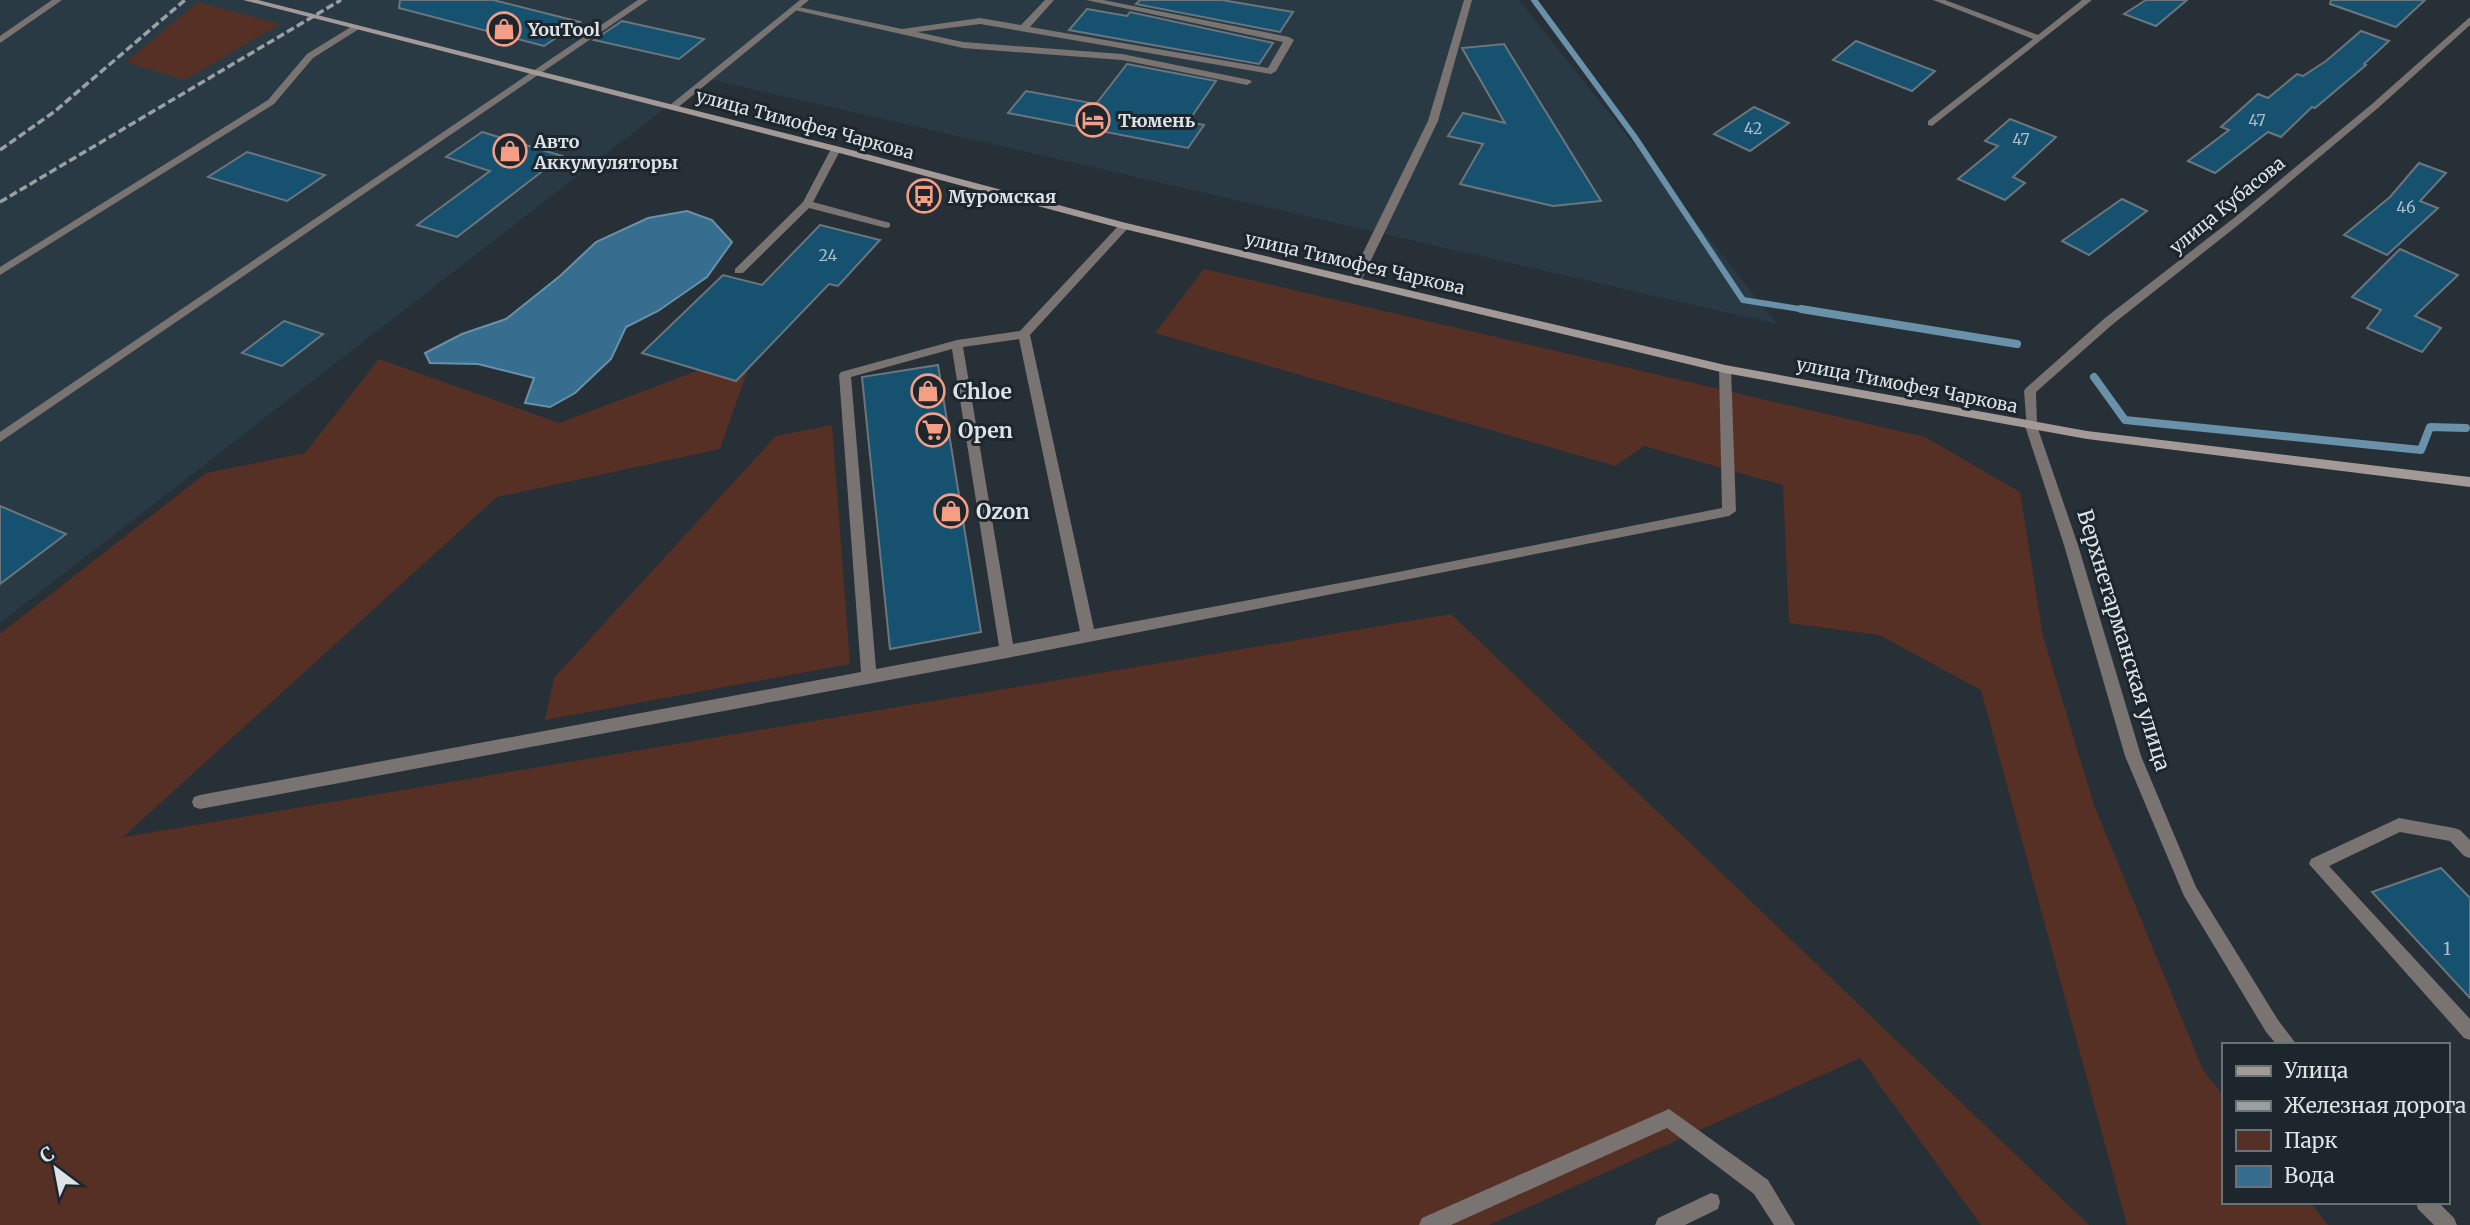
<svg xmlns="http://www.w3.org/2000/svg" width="2470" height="1225" viewBox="0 0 2470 1225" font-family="Merriweather,serif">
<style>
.built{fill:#2a3a44}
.green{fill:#563025}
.water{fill:#376e8f;stroke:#6991a9;stroke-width:2}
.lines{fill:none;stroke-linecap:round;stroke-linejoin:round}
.stream-far1{stroke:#6991a9;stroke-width:6}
.stream{stroke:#6991a9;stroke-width:8}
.building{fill:#16516f;stroke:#6a767d;stroke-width:2}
.service{fill:#797371;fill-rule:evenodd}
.minor{fill:#797371;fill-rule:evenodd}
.tertiary{fill:#797371;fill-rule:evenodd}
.secondary{fill:#a39997;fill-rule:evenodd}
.rail{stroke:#98a0a4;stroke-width:3.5;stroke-dasharray:8 3.5;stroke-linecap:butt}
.labels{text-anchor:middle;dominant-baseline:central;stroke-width:6;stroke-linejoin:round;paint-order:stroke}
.far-number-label{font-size:16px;fill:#abbec9}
.far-poi-label{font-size:18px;font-weight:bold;fill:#dde3e7;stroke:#1c262c;text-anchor:start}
.far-street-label{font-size:18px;fill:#dde3e7;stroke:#1c262c}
.number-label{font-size:18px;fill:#abbec9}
.poi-label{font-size:21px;font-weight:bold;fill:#dde3e7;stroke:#1c262c;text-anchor:start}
.street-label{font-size:21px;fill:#dde3e7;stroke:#1c262c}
</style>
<rect width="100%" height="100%" fill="#263036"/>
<polygon class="built" points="0,0 1519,0 1777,324 704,78 0,623"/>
<g class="green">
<polygon points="198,2 280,24 185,80 126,62"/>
<polygon points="1204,269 1925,437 2020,492 2043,636 2094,805 2203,1070 2223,1095 2223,1202 2310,1202 2328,1225 2127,1225 1981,690 1879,635 1789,623 1783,485 1644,446 1615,466 1155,333"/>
<polygon points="755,349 720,449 497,497 123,837 1451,614 2089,1225 1981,1225 1860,1058 1489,1225 0,1225 0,634 206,473 305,453 379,359 559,423"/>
<polygon points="832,425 850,664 545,720 554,678 776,436"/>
</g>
<polygon class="water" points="687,211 712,220 732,242 707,277 658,311 626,327 611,359 575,393 550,407 525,403 534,378 478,364 430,363 425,353 462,334 506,319 560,276 596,242 648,218"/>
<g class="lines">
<polyline class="stream-far1" points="1534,0 1634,136 1743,300 1812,311"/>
<g class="stream">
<polyline points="1801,309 2017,344"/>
<polyline points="2094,377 2125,420 2421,450 2430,427 2466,428"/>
</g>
</g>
<g class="building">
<polygon points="400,0 493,0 580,22 544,46 399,8"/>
<polygon points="1140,0 1222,0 1293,12 1280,32 1136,4"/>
<polygon points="2146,0 2187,0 2156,26 2124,14"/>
<polygon points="2331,0 2425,0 2396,27 2330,4"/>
<polygon points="1087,9 1127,16 1130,12 1273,43 1259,64 1069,30"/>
<polygon points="622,21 704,39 679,59 594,40"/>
<polygon points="2361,31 2389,41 2364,64 2366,65 2315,108 2312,107 2281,137 2268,132 2215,173 2188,161 2229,130 2221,127 2258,94 2268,98 2297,74 2303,76 2326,61"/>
<polygon points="1856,41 1935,71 1912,91 1833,60"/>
<polygon points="1504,44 1601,201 1553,206 1460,184 1483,144 1448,136 1463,113 1505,123 1462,48"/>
<polygon points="1127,64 1216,81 1188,122 1204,125 1188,148 1008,113 1026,91 1096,104"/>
<polygon points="1754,107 1789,123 1750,151 1714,134"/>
<polygon points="2010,119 2056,137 2013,177 2025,183 2005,200 1958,179 1998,146 1985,141"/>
<polygon points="482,132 562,156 457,237 417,225 490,171 446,157"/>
<polygon points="247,152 325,175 287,201 208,177"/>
<polygon points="2419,163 2446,173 2420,201 2438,208 2387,255 2344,235 2390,197"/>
<polygon points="2122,199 2147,211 2089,255 2062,241"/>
<polygon points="820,225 880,240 838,286 829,284 736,381 642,353 723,275 762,285"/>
<polygon points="2400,249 2458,275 2415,316 2441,328 2422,352 2367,328 2381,310 2352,297"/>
<polygon points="284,321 323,334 282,366 242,353"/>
<polygon points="938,365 981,632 890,649 862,377"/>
<polygon points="0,506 66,534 0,584"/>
<polygon points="2441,868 2470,898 2470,998 2372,892"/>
</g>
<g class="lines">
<g class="service">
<polygon points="52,0 62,0 0,43 0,36"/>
<polygon points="638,0 648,0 0,442 0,432"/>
<polygon points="1045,0 1054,0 1030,27 1268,68 1283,42 1086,0 1103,0 1289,37 1294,40 1276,71 1271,74 980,24 917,32 963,42 1122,54 1250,80 1252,82 1247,85 1122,60 963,48 790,9 794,6 902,29 980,18 1021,25"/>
<polygon points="1464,0 1472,0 1438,121 1361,281 1355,285 1351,283 1349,281 1428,121"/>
<polygon points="354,25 362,27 313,58 274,104 0,275 0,267 268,100 307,54"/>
<polygon points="836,146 841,149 813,202 890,223 890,227 886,228 809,208 743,273 735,273 735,269 803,202 831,149"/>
<path d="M1124,223l4,1v4l-98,107 64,294 289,-54 339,-67 -3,-139 6,-4 6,4 5,142 -7,5 -722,142 -807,151 -6,-2 -2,-5 2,-5 6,-2 661,-123 -22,-297 2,-3 116,-32 63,-9 100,-107zM1019,339l61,292 -67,13 -50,-297zM952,349l47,297 -123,23 -25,-292z"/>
<polygon points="2399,818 2454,828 2460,830 2470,840 2470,858 2464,856 2450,841 2400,832 2329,866 2470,1019 2470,1040 2464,1038 2309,864 2311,859"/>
<polygon points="1669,1109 1768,1180 1795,1225 1774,1225 1754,1194 1667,1128 1451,1225 1419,1225 1422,1218"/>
<polygon points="1711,1193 1718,1195 1720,1202 1718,1209 1685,1225 1655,1225 1658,1218"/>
</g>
<g class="minor">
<polygon points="800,0 809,0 676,109 670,109 670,105"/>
<polygon points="1933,0 1945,0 2038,35 2082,0 2092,0 1932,126 1928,125 1928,121 2033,39"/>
<polygon points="2470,17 2470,25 2378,108 2242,222 2113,324 2036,392 2037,426 2035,429 2027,429 2024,391 2026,388 2105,318 2234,218 2372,104"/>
</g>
<g class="tertiary">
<polygon points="2031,422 2037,426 2078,545 2141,756 2196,887 2278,1020 2297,1045 2277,1045 2266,1032 2184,896 2125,756 2064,545 2025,426"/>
<polygon points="2416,1202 2438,1202 2454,1218 2457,1225 2434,1225 2418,1209"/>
</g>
<polygon class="secondary" points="243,0 258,0 840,147 1126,223 1725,365 2087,431 2470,477 2470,487 2087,439 1725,373 1120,228 832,151"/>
<g class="rail">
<polyline points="0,150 54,112 185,0"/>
<polyline points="0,202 341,0"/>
</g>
</g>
<defs>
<symbol id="shop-ring" viewBox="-11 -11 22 22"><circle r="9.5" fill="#1c262c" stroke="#f49e86" stroke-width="1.5"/><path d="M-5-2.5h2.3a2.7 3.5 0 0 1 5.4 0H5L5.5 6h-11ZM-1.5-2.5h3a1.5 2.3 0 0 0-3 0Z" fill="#f49e86"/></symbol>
<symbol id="hotel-ring" viewBox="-11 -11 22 22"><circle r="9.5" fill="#1c262c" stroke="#f49e86" stroke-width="1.5"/><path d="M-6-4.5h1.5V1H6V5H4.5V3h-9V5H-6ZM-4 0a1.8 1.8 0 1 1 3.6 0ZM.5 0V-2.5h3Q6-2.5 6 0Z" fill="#f49e86"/></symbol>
<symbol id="bus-ring" viewBox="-11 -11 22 22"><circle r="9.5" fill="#1c262c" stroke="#f49e86" stroke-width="1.5"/><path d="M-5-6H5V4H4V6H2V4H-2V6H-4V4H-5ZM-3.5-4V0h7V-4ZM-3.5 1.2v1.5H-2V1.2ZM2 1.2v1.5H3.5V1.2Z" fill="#f49e86"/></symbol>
<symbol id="supermarket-ring" viewBox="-11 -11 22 22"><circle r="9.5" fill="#1c262c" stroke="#f49e86" stroke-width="1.5"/><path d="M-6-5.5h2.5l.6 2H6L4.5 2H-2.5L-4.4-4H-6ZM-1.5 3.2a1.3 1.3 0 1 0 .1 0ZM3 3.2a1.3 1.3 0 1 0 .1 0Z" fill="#f49e86"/></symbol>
</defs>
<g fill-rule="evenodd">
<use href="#shop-ring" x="485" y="10" width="38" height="38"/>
<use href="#hotel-ring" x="1074" y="101" width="38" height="38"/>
<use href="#shop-ring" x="491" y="132" width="38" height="38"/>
<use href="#bus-ring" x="905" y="177" width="38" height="38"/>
<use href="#shop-ring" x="909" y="372" width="38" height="38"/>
<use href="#supermarket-ring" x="914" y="411" width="38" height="38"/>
<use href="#shop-ring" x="932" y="492" width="38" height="38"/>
</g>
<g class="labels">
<g class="far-number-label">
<text x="2257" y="120">47</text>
<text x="1753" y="128">42</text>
<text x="2021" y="139">47</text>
<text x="2406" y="207">46</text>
<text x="828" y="255">24</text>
</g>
<g class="far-poi-label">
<text x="528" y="29">YouTool</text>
<text x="1118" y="120">Тюмень</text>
<text x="534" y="141">Авто<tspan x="534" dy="21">Аккумуляторы</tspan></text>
<text x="948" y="196">Муромская</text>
</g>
<g class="far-street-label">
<text transform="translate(805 124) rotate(15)">улица Тимофея Чаркова</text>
<text transform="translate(2227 205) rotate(-39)">улица Кубасова</text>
<text transform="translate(1355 263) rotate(13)">улица Тимофея Чаркова</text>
<text transform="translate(1907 385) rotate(11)">улица Тимофея Чаркова</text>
</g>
<g class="number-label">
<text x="2447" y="948">1</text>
</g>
<g class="poi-label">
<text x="953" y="391">Chloe</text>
<text x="958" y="430">Open</text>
<text x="976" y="511">Ozon</text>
</g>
<g class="street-label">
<text transform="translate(2124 640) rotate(73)">Верхнетарманская улица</text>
</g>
</g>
<rect x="2222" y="1043" width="228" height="161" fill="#1c262c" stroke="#697277" stroke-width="2"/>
<rect x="2236" y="1066" width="35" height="10" fill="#a39997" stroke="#697277" stroke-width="2"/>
<text x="2284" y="1078" font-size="21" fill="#dde3e7">Улица</text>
<rect x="2236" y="1101" width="35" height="10" fill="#98a0a4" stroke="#697277" stroke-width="2"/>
<text x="2284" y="1113" font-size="21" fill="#dde3e7">Железная дорога</text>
<rect x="2236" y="1130" width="35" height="21" fill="#563025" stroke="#697277" stroke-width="2"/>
<text x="2284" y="1148" font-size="21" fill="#dde3e7">Парк</text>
<rect x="2236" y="1166" width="35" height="21" fill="#376e8f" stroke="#697277" stroke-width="2"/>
<text x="2284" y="1183" font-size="21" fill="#dde3e7">Вода</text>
<g transform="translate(56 1169) rotate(328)" stroke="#1c262c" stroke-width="5" paint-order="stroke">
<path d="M0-5L12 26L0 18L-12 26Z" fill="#dde3e7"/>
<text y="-10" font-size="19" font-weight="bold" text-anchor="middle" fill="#dde3e7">С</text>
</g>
</svg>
